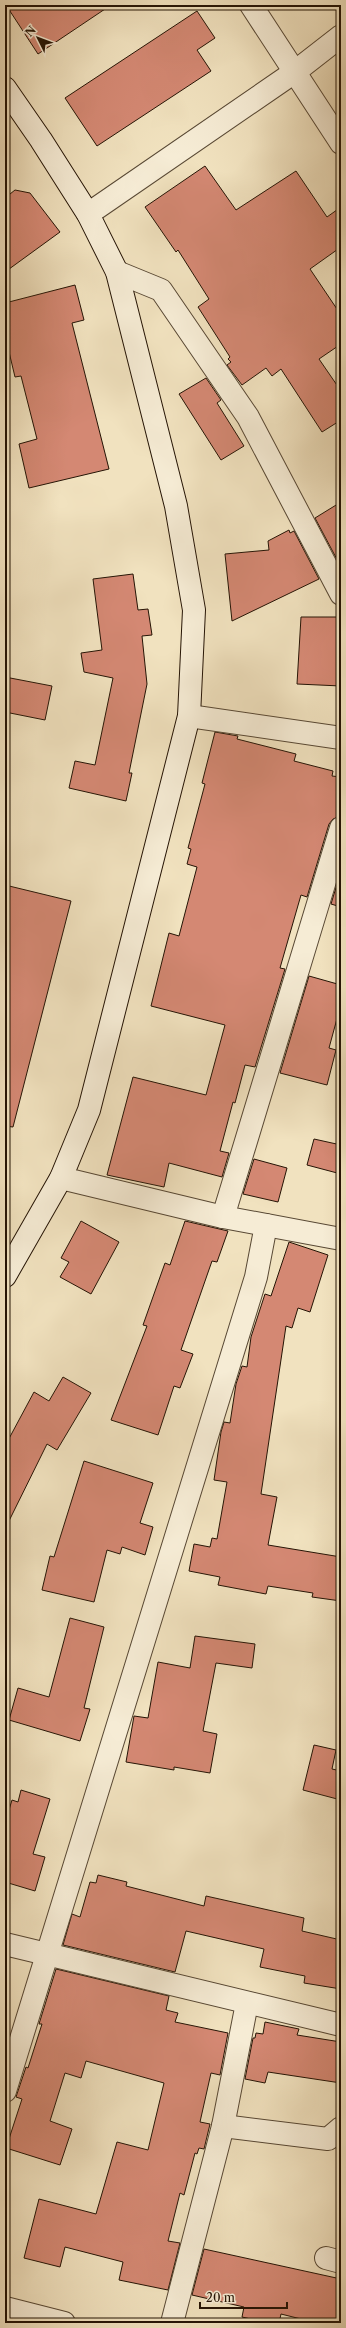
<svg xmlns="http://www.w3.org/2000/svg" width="346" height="2328" viewBox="0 0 346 2328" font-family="'Libre Caslon Text',serif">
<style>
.building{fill:#d48873;stroke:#251405}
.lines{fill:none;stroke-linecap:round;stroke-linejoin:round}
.street-casing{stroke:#584834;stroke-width:24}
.secondary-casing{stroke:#251405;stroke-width:24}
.street{stroke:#f6ecd5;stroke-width:22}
.secondary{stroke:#f6ecd5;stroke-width:22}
</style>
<rect width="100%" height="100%" fill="#f1e2bf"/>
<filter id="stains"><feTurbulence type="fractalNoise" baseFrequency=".005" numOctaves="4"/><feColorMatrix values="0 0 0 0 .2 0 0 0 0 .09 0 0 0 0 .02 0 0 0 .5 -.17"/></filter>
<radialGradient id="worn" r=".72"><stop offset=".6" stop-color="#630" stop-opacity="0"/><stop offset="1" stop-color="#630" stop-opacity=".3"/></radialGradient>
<g class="building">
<polygon points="6,5 111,5 38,54"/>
<polygon points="197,11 215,38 197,50 211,71 97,146 65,98"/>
<polygon points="205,166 236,210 296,171 327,217 341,207 341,247 310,269 341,315 341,344 319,359 341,391 341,420 322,432 281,369 272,376 266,368 242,385 227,365 231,362 228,359 230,357 198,307 209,299 178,250 176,252 145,207"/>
<polygon points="15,190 30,193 60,232 5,272 5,198"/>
<polygon points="75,285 84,320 72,323 109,469 29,488 19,444 37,439 21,376 15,377 5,335 5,303"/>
<polygon points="206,378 221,400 217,403 244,446 221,460 179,394"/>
<polygon points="341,502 341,567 315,518"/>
<polygon points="289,530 290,533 294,531 319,579 232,621 225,554 269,550 268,541"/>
<polygon points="133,574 138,610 148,609 152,635 142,636 147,684 129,773 132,773 126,801 69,788 75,761 95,765 113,678 84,672 81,653 102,650 93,579"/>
<polygon points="301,617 341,617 341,686 297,684"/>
<polygon points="5,677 52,686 45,720 5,712"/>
<polygon points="215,732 238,736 237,739 296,754 294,761 333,771 332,776 341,777 341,816 333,819 329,824 307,897 301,895 280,968 285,969 255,1067 245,1065 235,1103 233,1102 220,1151 229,1153 222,1177 169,1163 164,1187 107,1175 133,1077 206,1095 225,1025 151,1006 169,933 179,936 197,867 187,864 191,849 188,848 205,784 202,783"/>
<polygon points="341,871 341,907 331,904"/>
<polygon points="5,885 71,901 13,1127 5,1126"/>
<polygon points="309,976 341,985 341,1004 329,1048 336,1050 327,1085 280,1073"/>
<polygon points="314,1139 341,1145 341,1174 307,1165"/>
<polygon points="254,1159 287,1168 278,1202 243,1194"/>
<polygon points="81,1221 119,1242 91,1294 60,1277 69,1262 61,1258"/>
<polygon points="185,1221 228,1231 217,1262 212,1261 181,1350 193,1354 180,1388 174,1386 158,1435 111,1420 147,1326 143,1325 165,1263 170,1265"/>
<polygon points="289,1242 328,1255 310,1312 298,1308 292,1328 286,1326 261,1494 277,1497 268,1545 341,1557 341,1601 312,1597 313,1593 268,1586 266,1594 218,1585 220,1577 189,1571 194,1544 210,1547 212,1538 217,1539 227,1482 214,1480 221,1432 224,1422 230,1423 236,1384 242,1366 247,1367 251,1337 265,1294 271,1296"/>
<polygon points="63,1377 91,1393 57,1450 47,1444 5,1529 5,1446 34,1392 49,1401"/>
<polygon points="84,1461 153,1483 140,1523 153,1527 145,1555 122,1547 120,1554 107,1550 94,1602 42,1590 50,1556 54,1557"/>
<polygon points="70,1618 104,1627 84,1708 90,1709 80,1741 9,1720 18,1688 49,1697"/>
<polygon points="195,1636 255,1644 252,1668 216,1663 203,1731 217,1734 210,1773 174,1767 174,1770 126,1762 134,1716 148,1718 158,1662 190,1668"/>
<polygon points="314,1745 336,1750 332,1769 341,1771 341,1800 303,1790"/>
<polygon points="21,1790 50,1799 33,1854 45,1857 35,1891 5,1882 5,1823 12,1800 18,1802"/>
<polygon points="98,1875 127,1882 126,1886 204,1906 206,1896 304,1918 302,1931 341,1940 341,1989 304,1983 305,1976 260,1967 264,1949 186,1931 175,1972 63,1945 72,1914 80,1917 90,1882 96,1883"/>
<polygon points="56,1969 169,1996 166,2010 178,2013 175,2022 228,2033 220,2075 211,2073 200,2122 210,2124 204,2149 199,2148 197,2154 195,2153 184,2195 180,2193 168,2241 180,2243 168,2290 119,2280 123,2262 65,2247 60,2267 24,2258 39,2199 96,2214 117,2142 148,2150 164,2083 86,2061 81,2078 65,2073 50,2121 72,2129 60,2165 6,2148 22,2099 16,2097 26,2067 28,2068 42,2024 39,2024"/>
<polygon points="265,2022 299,2029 297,2035 341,2042 341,2083 268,2072 265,2083 245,2079 253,2038 255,2038 256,2033 263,2034"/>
<polygon points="204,2249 341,2279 341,2306 336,2323 317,2323 281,2314 279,2323 268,2323 242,2317 244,2307 192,2295"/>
</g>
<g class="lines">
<defs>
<g id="street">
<polyline points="251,5 341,143"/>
<polyline points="88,214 296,71 341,36"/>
<polyline points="117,272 161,290 248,417 341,594"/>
<polyline points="189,716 341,738"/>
<polyline points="61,1178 223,1217 341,1239"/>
<polyline points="223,1217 341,828"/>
<polyline points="5,1944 341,2025"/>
<polyline points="5,2091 256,1277 266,1225"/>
<polyline points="223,2126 328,2139 341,2128"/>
<polyline points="326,2258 341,2262"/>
<polyline points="5,2308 64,2323"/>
<polyline points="172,2323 223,2126 247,2003"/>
</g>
<polyline id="secondary" points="5,88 41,140 88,214 117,272 176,506 194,610 189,716 89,1110 61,1178 5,1276"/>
</defs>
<use href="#street" class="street-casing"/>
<use href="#secondary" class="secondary-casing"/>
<use href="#street" class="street"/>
<use href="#secondary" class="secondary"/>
</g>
<rect width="346" height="2328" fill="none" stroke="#f1e2bf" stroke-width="20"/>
<rect x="6" y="6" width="334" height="2316" fill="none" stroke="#251405" stroke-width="2"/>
<rect x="10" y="10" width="326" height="2308" fill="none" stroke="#251405"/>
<g transform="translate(38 38) rotate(312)" stroke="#f6ecd5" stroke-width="3" paint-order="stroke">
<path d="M0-3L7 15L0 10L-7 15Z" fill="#251405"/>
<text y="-6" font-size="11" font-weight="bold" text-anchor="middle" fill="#251405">N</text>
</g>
<path d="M200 2302v6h87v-6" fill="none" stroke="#251405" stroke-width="2"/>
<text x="206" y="2302" font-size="12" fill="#251405" stroke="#f6ecd5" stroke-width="3" paint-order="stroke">20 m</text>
<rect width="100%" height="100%" filter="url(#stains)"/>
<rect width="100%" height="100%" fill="url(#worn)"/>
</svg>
